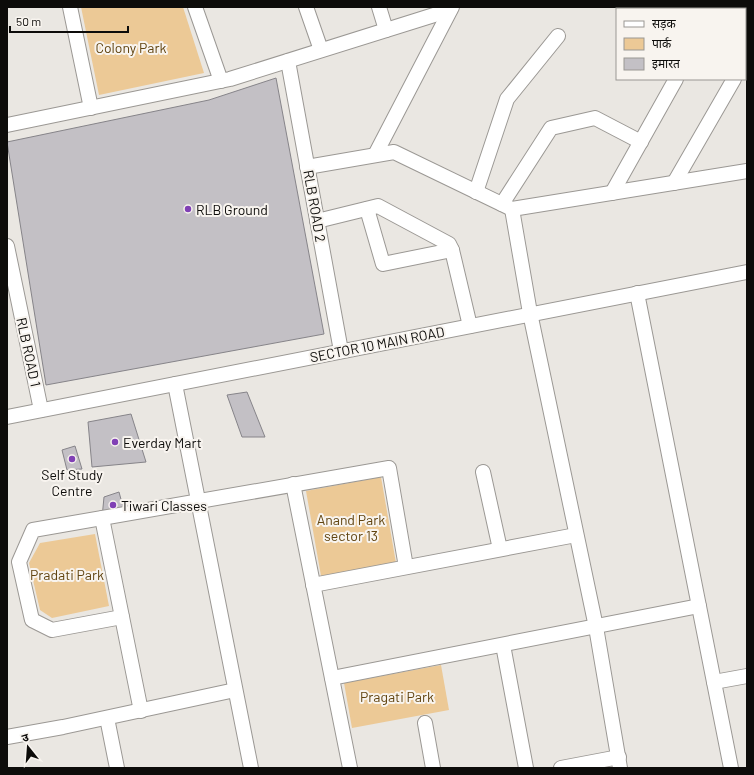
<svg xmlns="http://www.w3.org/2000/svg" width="754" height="775" viewBox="0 0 754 775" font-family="Barlow,'Noto Sans Devanagari',sans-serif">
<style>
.green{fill:#ecc996}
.building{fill:#c3c0c5;stroke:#868489}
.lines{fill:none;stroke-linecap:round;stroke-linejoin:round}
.street-casing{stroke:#9b9894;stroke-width:16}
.street{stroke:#fff;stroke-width:14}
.poi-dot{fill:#8040b5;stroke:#f8f4ef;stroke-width:1.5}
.labels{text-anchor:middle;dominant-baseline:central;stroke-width:4;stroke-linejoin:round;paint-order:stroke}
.park-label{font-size:14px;fill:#614410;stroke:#f8f4ef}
.street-label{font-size:14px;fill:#0d0c0a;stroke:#f8f4ef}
.poi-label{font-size:14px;fill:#0d0c0a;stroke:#f8f4ef;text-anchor:start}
</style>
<rect width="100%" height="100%" fill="#eae7e2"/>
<g class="green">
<polygon points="81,7 183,7 204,73 99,95"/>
<polygon points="381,477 396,563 321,576 306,491"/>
<polygon points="95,534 109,606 52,618 40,610 29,563 40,543"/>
<polygon points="441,665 449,710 352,728 344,683"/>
</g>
<g class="building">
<polygon points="276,78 324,334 46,385 7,142 209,100"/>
<polygon points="247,392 265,437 242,437 227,395"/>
<polygon points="131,414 146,462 92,467 88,422"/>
<polygon points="75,446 82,469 67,470 62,450"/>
<polygon points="119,492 125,514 102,518 104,497"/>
</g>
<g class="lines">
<defs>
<g id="street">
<polyline points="70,7 91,108"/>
<polyline points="195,7 221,81"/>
<polyline points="306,7 321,50"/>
<polyline points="379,7 386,30"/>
<polyline points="745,59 747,56"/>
<polyline points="288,61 341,351"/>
<polyline points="7,125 230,79 450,10"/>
<polyline points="375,155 452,7"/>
<polyline points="307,167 394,152 512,209 747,171"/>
<polyline points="674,183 734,79"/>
<polyline points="476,192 507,99 558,36"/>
<polyline points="612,193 676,79"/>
<polyline points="502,204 551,128 595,118 641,142"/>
<polyline points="367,209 383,264 452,250"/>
<polyline points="512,209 530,313 596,627 620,768"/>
<polyline points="317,221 378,206 449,244 452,250 470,326"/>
<polyline points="7,246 41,410"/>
<polyline points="637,293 731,768"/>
<polyline points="175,384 251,768"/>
<polyline points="7,417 747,272"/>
<polyline points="483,472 500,549"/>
<polyline points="293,484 350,768"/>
<polyline points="102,518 141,711"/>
<polyline points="313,585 576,535"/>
<polyline points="122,617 52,630 32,620 19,562 33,530 389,468 406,567"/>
<polyline points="503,645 526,768"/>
<polyline points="332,678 699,606"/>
<polyline points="714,682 747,676"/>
<polyline points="107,718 117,768"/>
<polyline points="425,723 433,768"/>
<polyline points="7,737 63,727 235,690"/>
<polyline points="561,768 619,757"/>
</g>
</defs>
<use href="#street" class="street-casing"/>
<use href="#street" class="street"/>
</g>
<g class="poi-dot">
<circle cx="188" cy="209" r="4"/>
<circle cx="115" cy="442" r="4"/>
<circle cx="72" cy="459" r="4"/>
<circle cx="113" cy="505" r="4"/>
</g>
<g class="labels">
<g class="park-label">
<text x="131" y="47">Colony Park</text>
<text x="351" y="519">Anand Park<tspan x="351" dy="16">sector 13</tspan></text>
<text x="67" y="574">Pradati Park</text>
<text x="397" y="696">Pragati Park</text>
</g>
<g class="street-label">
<text transform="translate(315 206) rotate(80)">RLB ROAD 2</text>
<text transform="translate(377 344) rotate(-11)">SECTOR 10 MAIN ROAD</text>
<text transform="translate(29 352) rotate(78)">RLB ROAD 1</text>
</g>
<g class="poi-label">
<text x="196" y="209">RLB Ground</text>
<text x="123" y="442">Everday Mart</text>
<text x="72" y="474" text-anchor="middle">Self Study<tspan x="72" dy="16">Centre</tspan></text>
<text x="121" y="505">Tiwari Classes</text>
</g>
</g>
<rect width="754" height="775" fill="none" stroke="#0d0c0a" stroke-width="16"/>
<rect x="616" y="8" width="130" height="72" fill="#f8f4ef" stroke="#9a9793"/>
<rect x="624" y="21" width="20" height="6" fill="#ffffff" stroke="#9a9793"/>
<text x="652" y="28" font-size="12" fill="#0d0c0a">सड़क</text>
<rect x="624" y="38" width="20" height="12" fill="#ecc996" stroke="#9a9793"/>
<text x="652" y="48" font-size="12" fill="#0d0c0a">पार्क</text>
<rect x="624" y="58" width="20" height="12" fill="#c3c0c5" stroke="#9a9793"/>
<text x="652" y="68" font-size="12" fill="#0d0c0a">इमारत</text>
<g transform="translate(28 747) rotate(343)" stroke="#f8f4ef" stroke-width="3" paint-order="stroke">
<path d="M0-3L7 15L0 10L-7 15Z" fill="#0d0c0a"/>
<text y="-6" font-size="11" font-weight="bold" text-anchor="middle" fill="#0d0c0a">उ</text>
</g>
<path d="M10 26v6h118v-6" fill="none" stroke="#0d0c0a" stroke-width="2"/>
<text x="16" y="26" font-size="12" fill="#0d0c0a" stroke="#f8f4ef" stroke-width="3" paint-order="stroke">50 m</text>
</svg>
